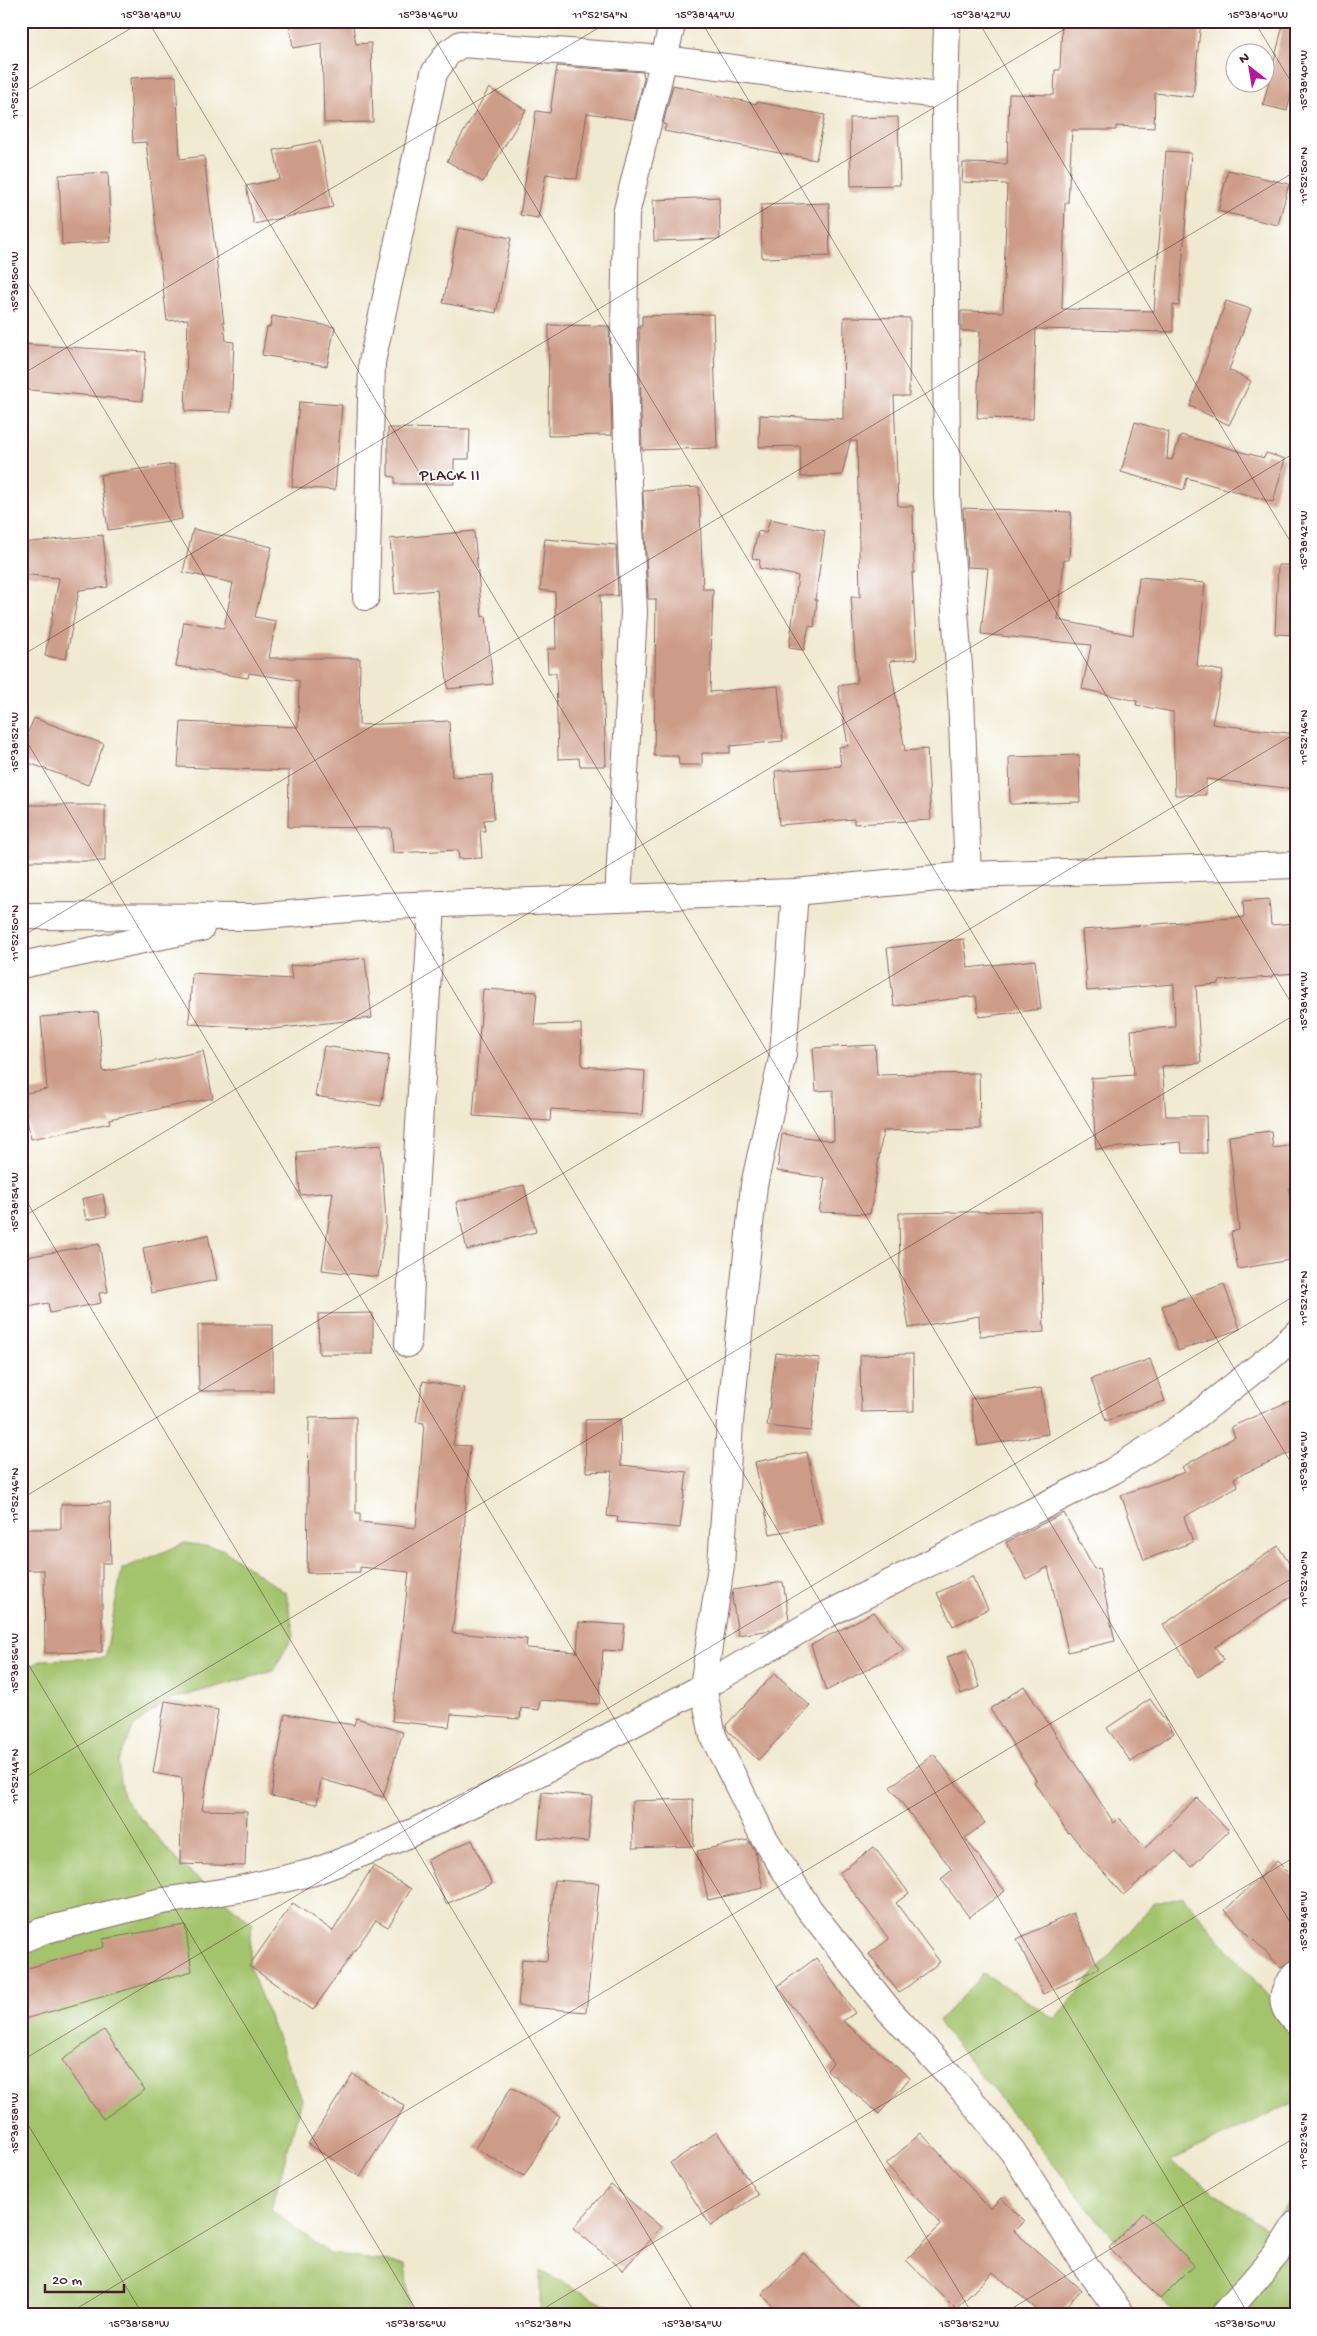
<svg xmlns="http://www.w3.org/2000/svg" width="1317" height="2336" viewBox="0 0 1317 2336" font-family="'Gochi Hand',sans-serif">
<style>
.green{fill:#a3c36c;stroke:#76714c}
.building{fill:#cd9c88}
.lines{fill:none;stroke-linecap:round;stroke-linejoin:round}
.minor-casing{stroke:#846665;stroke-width:28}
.minor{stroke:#fff;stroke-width:26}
.ticks{fill:none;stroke:#4a1f2b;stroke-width:1;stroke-opacity:0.45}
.labels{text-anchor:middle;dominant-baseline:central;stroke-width:4;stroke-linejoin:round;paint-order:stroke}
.neighbourhood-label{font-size:16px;letter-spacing:1px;fill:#4a1f2b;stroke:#fff}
.neatline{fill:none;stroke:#4a1f2b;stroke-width:2}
.ticks-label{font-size:12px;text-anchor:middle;fill:#4a1f2b}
</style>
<rect width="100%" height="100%" fill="#fff"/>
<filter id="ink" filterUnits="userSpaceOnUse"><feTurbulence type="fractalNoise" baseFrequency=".02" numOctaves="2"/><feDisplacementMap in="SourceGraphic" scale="10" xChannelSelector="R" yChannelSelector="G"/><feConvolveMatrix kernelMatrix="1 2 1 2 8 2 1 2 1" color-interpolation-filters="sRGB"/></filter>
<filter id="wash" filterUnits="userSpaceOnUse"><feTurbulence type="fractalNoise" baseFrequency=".0096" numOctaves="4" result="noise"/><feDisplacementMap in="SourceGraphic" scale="20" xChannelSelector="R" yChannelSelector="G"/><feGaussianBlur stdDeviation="1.12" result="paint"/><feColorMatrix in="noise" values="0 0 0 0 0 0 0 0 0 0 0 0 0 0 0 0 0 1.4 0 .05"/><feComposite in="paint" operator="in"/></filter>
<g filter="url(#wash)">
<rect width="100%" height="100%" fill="#f0e9d0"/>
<g class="green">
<polygon points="185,1543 222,1549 286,1593 294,1635 273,1671 166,1701 134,1726 118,1762 124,1799 180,1864 252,1923 249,1966 302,2099 271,2210 330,2254 405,2264 410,2315 21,2315 21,1671 43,1660 105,1658 122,1569"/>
<polygon points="1183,1896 1296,2029 1296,2101 1170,2161 1268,2230 1296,2192 1296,2315 1175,2315 938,2022 984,1973 1055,2019 1153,1904"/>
<polygon points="540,2271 627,2315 540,2315"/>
</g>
<g id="blocks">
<g class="building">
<polygon points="289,21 352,21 356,44 371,43 373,122 324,123 322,43 293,48"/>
<polygon points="1062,21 1201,21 1193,97 1155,93 1154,128 1116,126 1116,130 1072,130 1068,203 1065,203 1062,309 1154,311 1166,151 1191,153 1179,306 1173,305 1173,332 1036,329 1033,419 977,418 980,331 961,331 961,311 1003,312 1007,184 962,182 963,163 1007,164 1009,94 1054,95 1055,70 1060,70"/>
<polygon points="1284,21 1296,21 1296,75 1287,111 1263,105"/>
<polygon points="557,66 643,72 644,78 634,120 587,113 577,179 546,174 538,218 520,215 536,111 550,113"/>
<polygon points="176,76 180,159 204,156 226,341 234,342 231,412 185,411 188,319 167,321 146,142 133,143 130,78"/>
<polygon points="673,85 756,104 757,102 825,115 816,160 664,131 666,125 663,124"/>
<polygon points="489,88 526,110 483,182 447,161"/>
<polygon points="898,117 900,185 851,186 850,118"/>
<polygon points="320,141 333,207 254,224 246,186 280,179 274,150"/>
<polygon points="1228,170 1289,184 1278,225 1218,211"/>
<polygon points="108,172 111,242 62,245 59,175"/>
<polygon points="719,197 720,239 654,241 653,200"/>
<polygon points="829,203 830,256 762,258 761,205"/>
<polygon points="458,228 511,238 496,313 443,303"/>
<polygon points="1226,301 1251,309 1229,370 1251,381 1229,425 1190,406"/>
<polygon points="713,314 717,448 642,450 639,334 639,326 642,326 642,316"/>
<polygon points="272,316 335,327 327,366 262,355 267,327 270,327"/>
<polygon points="844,317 910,318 909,396 894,396 898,506 913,506 914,573 912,573 917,659 890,661 905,751 927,749 931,820 854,824 854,819 779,825 775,771 841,766 839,747 848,746 838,686 857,683 851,597 860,597 857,441 850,441 842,475 801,477 800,446 759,447 760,415 843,419"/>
<polygon points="549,325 609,326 612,435 548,436"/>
<polygon points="21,344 146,352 142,401 21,389"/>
<polygon points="299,402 342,405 335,490 292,487"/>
<polygon points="1135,422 1169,432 1167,459 1172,460 1181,435 1264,458 1266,453 1285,459 1273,502 1187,478 1184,490 1121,472"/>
<polygon points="388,428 470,429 469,459 454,459 454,484 395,484 395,477 388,476"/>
<polygon points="174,464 182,519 108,530 100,475"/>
<polygon points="699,487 703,589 713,589 710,692 778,686 783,741 730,746 730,753 702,753 702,765 679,765 678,756 654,756 656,599 648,599 643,490"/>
<polygon points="963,508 1071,512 1069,560 1064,560 1058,620 1133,635 1139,577 1205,583 1197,666 1223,671 1212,724 1296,734 1294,789 1206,779 1206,795 1175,795 1173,712 1136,705 1137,701 1082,689 1091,645 981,634 988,568 967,567"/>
<polygon points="770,519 825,531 815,600 817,600 814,627 809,626 804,650 789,648 798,576 759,568 760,560 752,558 758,531 766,533"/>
<polygon points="193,529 272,547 255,617 276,621 269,658 360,658 359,725 449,721 452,777 492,775 494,819 484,820 485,831 480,831 482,858 459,859 458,850 393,853 391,828 288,827 289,771 178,767 181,722 298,727 299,681 249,673 248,678 176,666 184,622 224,628 233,583 183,572"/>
<polygon points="474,531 482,617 486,616 493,684 448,689 437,590 395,594 390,539"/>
<polygon points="103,535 108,587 79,590 66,659 45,656 59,578 21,574 21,543"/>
<polygon points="545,539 616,545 618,596 600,595 606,766 580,766 579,758 558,759 556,673 548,673 547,649 556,649 555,592 540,590"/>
<polygon points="1278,565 1296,565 1296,635 1275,634"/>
<polygon points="34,718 104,744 88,785 21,760 21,749"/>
<polygon points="1079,755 1080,802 1010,804 1009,757"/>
<rect x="25" y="805" width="80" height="56"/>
<polygon points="1269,899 1271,925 1296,923 1296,973 1272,975 1272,977 1219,981 1219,984 1196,986 1201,1063 1162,1066 1166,1116 1206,1116 1207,1153 1182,1153 1181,1142 1096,1149 1091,1078 1134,1075 1131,1030 1175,1027 1174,984 1087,991 1082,930 1244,917 1243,901"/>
<polygon points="964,939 968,968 1035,960 1041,1009 979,1017 976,996 894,1006 887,948"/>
<polygon points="365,958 372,1018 273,1029 189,1024 192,973 292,979 290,966"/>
<polygon points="483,989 537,992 534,1025 581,1024 582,1066 645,1071 642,1115 551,1109 550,1121 473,1116"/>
<polygon points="98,1012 103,1072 203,1051 213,1098 109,1119 110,1123 31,1139 22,1094 47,1089 41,1017"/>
<polygon points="875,1045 877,1075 979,1073 980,1129 883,1131 870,1214 819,1212 825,1178 777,1171 782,1134 834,1141 833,1090 816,1091 813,1048"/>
<polygon points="324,1046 389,1056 381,1106 315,1096"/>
<polygon points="1271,1131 1273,1148 1296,1145 1296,1188 1288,1188 1296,1232 1296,1259 1238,1269 1231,1232 1239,1230 1229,1136"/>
<polygon points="381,1145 386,1222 378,1277 322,1270 333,1192 300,1195 297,1152"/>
<polygon points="524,1185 536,1232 467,1250 456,1202"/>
<polygon points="103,1194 107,1216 86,1220 82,1199"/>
<polygon points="1040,1211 1044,1332 980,1336 979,1316 909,1328 900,1276 899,1213"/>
<polygon points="208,1235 217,1280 151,1293 143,1248"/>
<polygon points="99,1244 108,1292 99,1293 101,1303 50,1313 48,1303 28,1307 21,1270 21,1258"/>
<polygon points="1224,1284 1240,1329 1178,1351 1162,1306"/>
<polygon points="373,1313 373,1354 319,1354 318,1314"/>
<polygon points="198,1325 273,1325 273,1391 199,1391"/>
<polygon points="776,1353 820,1358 811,1431 767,1426"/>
<polygon points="913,1354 914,1411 861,1412 860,1355"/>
<polygon points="1150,1359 1165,1401 1106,1421 1091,1379"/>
<polygon points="423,1381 464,1388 453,1445 470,1446 464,1533 452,1633 527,1639 526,1648 577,1652 579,1622 625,1625 622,1651 603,1650 599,1704 540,1700 539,1710 521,1708 520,1719 451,1714 449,1727 392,1721 409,1572 360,1567 360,1572 307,1573 309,1418 356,1417 356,1513 360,1513 360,1522 416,1528 424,1423 416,1422"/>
<polygon points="1041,1388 1048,1434 978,1446 970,1399"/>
<polygon points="1296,1398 1296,1450 1234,1478 1238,1486 1184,1517 1193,1542 1144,1560 1121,1495 1185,1472 1182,1467 1235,1437 1231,1427"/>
<polygon points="620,1419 621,1465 687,1472 680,1528 617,1522 618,1517 607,1516 612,1471 586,1472 585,1420"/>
<polygon points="807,1452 822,1524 770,1534 755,1462"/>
<polygon points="110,1503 111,1563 102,1563 102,1652 45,1653 44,1570 21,1570 21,1529 61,1529 61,1504"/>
<polygon points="1064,1513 1094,1569 1099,1568 1115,1641 1068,1652 1048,1567 1026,1579 1006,1542"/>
<polygon points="1278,1546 1296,1574 1296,1593 1215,1647 1224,1660 1198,1677 1163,1625"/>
<polygon points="972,1576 988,1609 953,1626 937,1593"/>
<polygon points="783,1582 789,1619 771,1630 738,1635 732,1597 733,1590"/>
<polygon points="874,1612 904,1650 826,1691 811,1645"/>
<polygon points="967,1650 980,1687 961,1694 947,1657"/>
<polygon points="775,1673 810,1706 758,1760 727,1730 726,1725"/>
<polygon points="1024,1686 1114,1823 1119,1818 1145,1848 1197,1798 1229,1831 1191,1867 1176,1851 1123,1895 1069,1832 1068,1833 1034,1782 1036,1780 990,1709"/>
<polygon points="1150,1699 1174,1733 1131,1762 1107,1728"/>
<polygon points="165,1701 218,1710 202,1810 247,1811 245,1866 180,1864 182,1778 153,1773"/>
<polygon points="285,1714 354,1725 356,1718 403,1732 383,1797 321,1779 317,1804 271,1796"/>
<polygon points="934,1754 985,1823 965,1838 1005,1891 969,1917 941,1879 952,1870 890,1787"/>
<polygon points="542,1792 592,1796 588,1842 538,1838"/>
<polygon points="693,1799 694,1846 633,1848 632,1801"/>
<polygon points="472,1840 492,1884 446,1904 427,1860"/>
<polygon points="748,1840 755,1851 763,1888 708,1900 697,1851"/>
<polygon points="874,1847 909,1893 896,1903 940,1962 899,1993 869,1954 889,1939 839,1873"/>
<polygon points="1277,1861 1296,1880 1296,1959 1291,1960 1281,1968 1225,1910"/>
<polygon points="373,1866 411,1889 388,1927 376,1920 313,2010 249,1966 293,1903 333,1931"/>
<polygon points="554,1880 599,1883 586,2012 518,2006 522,1959 547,1961"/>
<polygon points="1073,1913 1099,1968 1043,1994 1017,1939"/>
<polygon points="185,1925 192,1971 21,2020 21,1970 104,1947 103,1939"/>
<polygon points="816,1958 855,2013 843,2021 910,2078 879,2114 827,2070 833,2063 778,1986"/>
<polygon points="104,2030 145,2090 103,2119 62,2060"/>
<polygon points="353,2074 405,2106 360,2177 308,2144"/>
<polygon points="511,2087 560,2116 524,2176 475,2148"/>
<polygon points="717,2132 758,2195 711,2226 670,2163"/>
<polygon points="921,2133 990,2209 1001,2198 1024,2221 1014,2231 1081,2290 1059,2315 1043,2315 993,2272 956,2309 906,2260 941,2225 886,2164"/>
<polygon points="611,2185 661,2227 623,2270 573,2228"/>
<polygon points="1143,2213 1194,2265 1160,2299 1109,2248"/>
<polygon points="803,2253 866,2315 782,2315 762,2295"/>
</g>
</g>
</g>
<g filter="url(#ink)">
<use href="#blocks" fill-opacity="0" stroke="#846665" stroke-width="1"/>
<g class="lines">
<defs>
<g id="minor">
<polyline points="947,21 945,96 947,496 961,696 968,875"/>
<polyline points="366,597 372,362 434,73 448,53 461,44 665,59 945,96"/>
<polyline points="795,892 783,1054 754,1185 730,1422 721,1566 703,1687 713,1736 763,1836 809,1909 888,2009 958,2084 1013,2152 1086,2266 1122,2315"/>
<polyline points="618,898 634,612 628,482 624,334 626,214 673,21"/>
<polyline points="21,916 253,917 385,906 795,892 968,875 1296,865"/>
<polyline points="21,965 201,928"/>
<polyline points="408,1344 416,1176 432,905"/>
<polyline points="21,1940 42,1931 157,1902 240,1889 314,1872 394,1841 541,1772 703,1687 828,1614 1113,1471 1182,1427 1272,1356 1296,1334"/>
<path d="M1296,1974c-16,17 -18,32 0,48"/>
<polyline points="1224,2315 1279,2251 1296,2224"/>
</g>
</defs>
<use href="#minor" class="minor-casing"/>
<use href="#minor" class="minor"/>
</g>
</g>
<path class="ticks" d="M148,21l1148,1911M424,21l872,1450M701,21l595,990M978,21l318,530M1254,21l42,69M21,94l122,-73M21,271l1228,2044M21,375l589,-354M21,656l1057,-635M21,732l952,1583M21,937l1275,-766M21,1192l675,1123M21,1218l1275,-766M21,1499l1275,-766M21,1652l398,663M21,1780l1275,-766M21,2061l1275,-766M21,2113l122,202M66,2315l1230,-739M533,2315l763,-459M1001,2315l295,-178"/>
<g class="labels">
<g class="neighbourhood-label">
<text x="450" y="477">PLACK II</text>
</g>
</g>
<rect width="1317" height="2336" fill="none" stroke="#fff" stroke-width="55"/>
<g transform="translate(1250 68) rotate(329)"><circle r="24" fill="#ffffff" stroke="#b7a5aa"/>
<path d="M0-4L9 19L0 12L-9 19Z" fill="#b5179e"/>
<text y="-8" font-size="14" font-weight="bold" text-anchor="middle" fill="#4a1f2b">N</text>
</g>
<path d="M45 2284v8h79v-8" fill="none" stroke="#4a1f2b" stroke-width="2.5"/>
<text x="52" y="2284" font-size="15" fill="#4a1f2b" stroke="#ffffff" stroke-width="4" paint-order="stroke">20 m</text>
<rect x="28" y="28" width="1262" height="2280" class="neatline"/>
<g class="ticks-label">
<text x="151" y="18">15°38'48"W</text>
<text x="428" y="18">15°38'46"W</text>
<text x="600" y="18">11°52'54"N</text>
<text x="705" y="18">15°38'44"W</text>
<text x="981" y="18">15°38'42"W</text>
<text x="1258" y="18">15°38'40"W</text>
<text transform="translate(1303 80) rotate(-90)" y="4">15°38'40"W</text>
<text transform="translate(14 91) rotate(-90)" y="4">11°52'56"N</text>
<text transform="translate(1303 175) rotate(-90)" y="4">11°52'50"N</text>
<text transform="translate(14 282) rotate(-90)" y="4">15°38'50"W</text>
<text transform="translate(1303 540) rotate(-90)" y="4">15°38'42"W</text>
<text transform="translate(1303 737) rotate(-90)" y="4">11°52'46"N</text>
<text transform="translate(14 742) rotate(-90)" y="4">15°38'52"W</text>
<text transform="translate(14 933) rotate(-90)" y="4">11°52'50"N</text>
<text transform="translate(1303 1001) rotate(-90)" y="4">15°38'44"W</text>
<text transform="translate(14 1202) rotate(-90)" y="4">15°38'54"W</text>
<text transform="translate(1303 1298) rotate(-90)" y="4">11°52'42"N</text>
<text transform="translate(1303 1461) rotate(-90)" y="4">15°38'46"W</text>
<text transform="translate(14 1495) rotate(-90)" y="4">11°52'46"N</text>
<text transform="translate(1303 1579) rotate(-90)" y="4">11°52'40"N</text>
<text transform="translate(14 1663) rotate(-90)" y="4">15°38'56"W</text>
<text transform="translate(14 1776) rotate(-90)" y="4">11°52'44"N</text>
<text transform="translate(1303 1921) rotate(-90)" y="4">15°38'48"W</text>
<text transform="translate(14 2123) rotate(-90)" y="4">15°38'58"W</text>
<text transform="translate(1303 2141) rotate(-90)" y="4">11°52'36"N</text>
<text x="139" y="2327">15°38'58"W</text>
<text x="416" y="2327">15°38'56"W</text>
<text x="543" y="2327">11°52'38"N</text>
<text x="692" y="2327">15°38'54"W</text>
<text x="969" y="2327">15°38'52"W</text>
<text x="1245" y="2327">15°38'50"W</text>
</g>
</svg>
